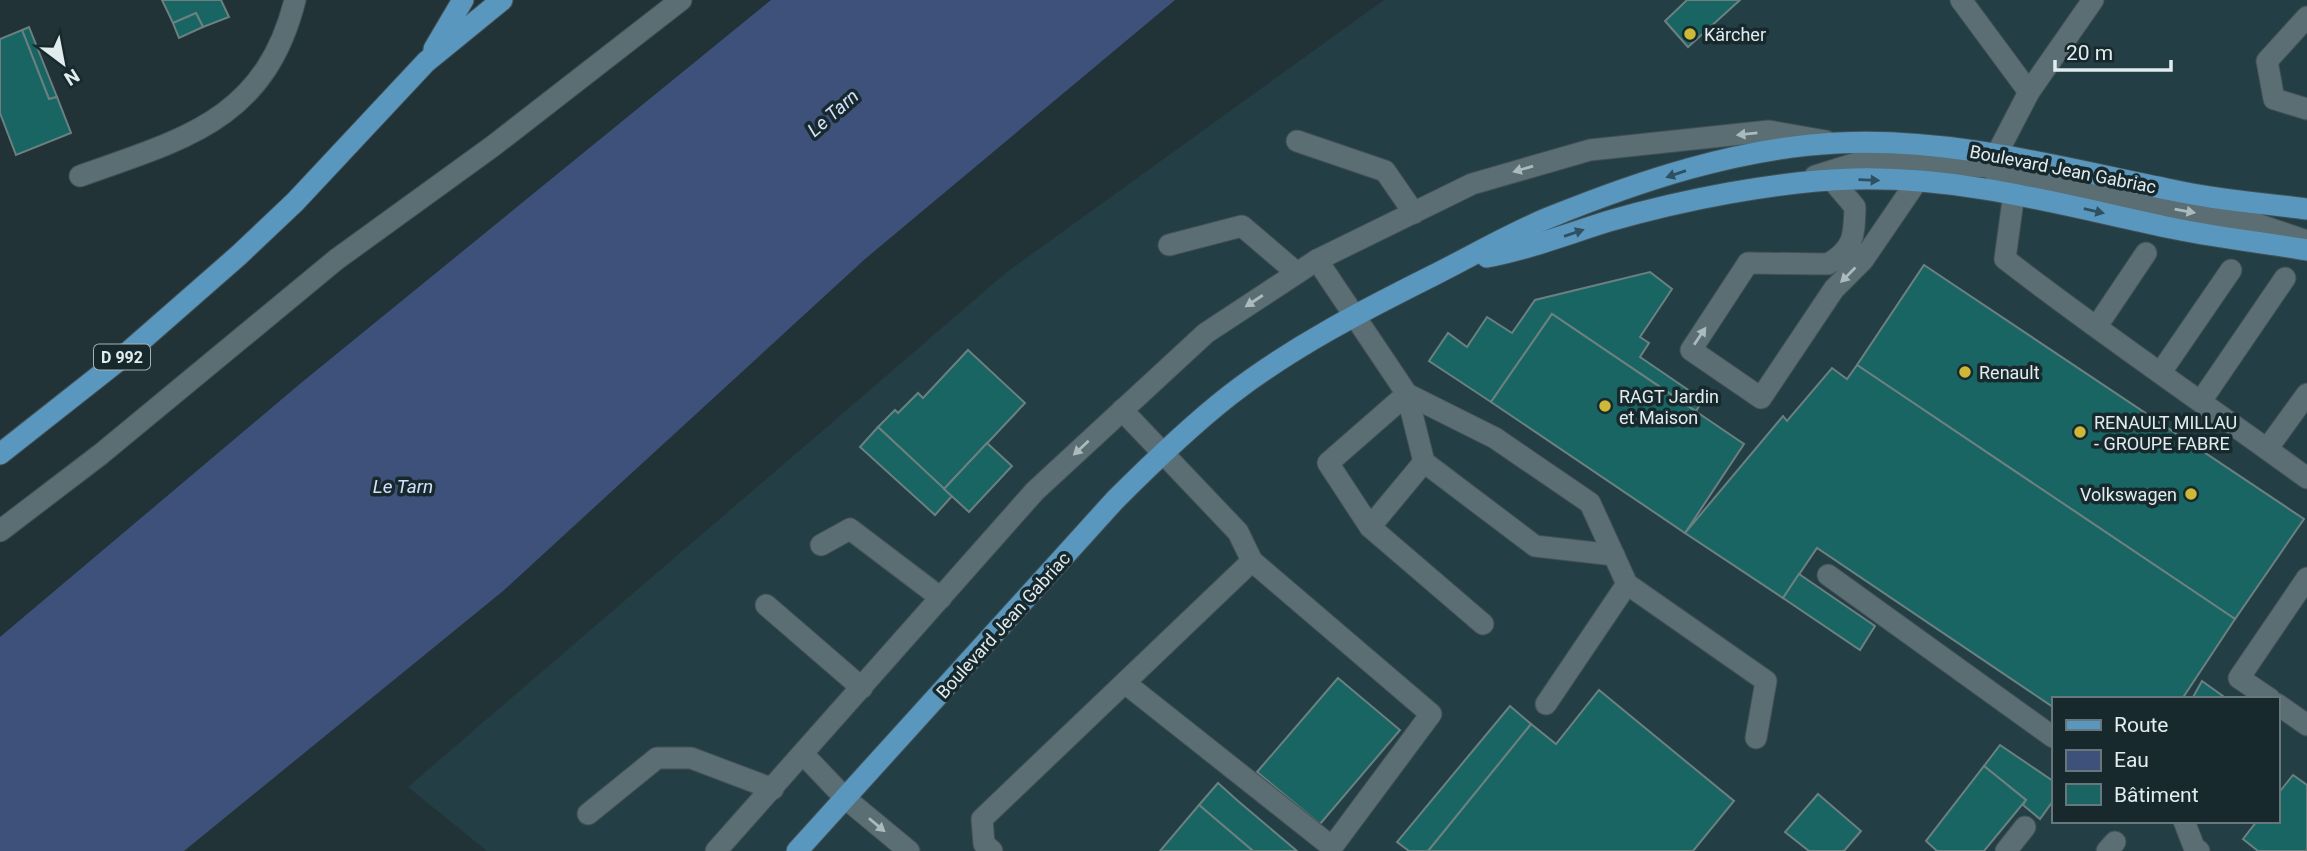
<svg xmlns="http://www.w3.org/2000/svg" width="2307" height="851" viewBox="0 0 2307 851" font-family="Roboto,sans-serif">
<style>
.built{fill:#243e45;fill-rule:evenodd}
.water{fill:#3e517a}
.building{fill:#186564;stroke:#6c8080;stroke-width:2}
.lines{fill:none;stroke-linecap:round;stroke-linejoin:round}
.minor-casing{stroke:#425155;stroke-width:23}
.major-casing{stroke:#425155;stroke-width:23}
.minor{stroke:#5b6e73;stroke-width:21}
.major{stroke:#5a97be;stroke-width:21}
.oneway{fill:#abbabd}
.oneway2{fill:#2f5060}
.poi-dot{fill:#ceb837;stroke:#18292d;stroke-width:2.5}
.labels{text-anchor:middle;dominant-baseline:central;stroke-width:7;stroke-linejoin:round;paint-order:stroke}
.shield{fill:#18292d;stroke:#a5b2b5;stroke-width:2}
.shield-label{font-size:16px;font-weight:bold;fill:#e1ecef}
.poi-label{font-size:18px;fill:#e1ecef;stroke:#18292d;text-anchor:start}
.street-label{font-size:18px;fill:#e1ecef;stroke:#18292d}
.water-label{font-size:19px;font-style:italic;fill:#d2e0fc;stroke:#18292d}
</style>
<rect width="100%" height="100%" fill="#223338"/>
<path class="built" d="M1384,0h923v851h-1820l-79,-64 599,-515zM2053,699h224v122h-224z"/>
<polygon class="water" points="771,0 1175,0 865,259 503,591 184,851 0,851 0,637 301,383"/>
<g class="building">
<polygon points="162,0 221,0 229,17 203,27 196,13 173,23"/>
<polygon points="1687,0 1740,0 1688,47 1665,21"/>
<polygon points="196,13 203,27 179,38 173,23"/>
<polygon points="29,27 57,97 49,99 22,30"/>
<polygon points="22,30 49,99 57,97 71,133 16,155 0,113 0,39"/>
<polygon points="1924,265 2304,519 2235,619 1857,365"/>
<polygon points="1650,272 1672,289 1640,337 1649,343 1640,357 1703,400 1696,411 1552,314 1491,402 1429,361 1448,333 1467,347 1487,317 1512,333 1535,300"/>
<polygon points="1552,314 1744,444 1685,533 1491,402"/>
<polygon points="968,350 1025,403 944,489 878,427 895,410 898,413 918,393 923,398"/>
<polygon points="1857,365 2235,619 2182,699 2053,699 2053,707 1817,548 1783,598 1685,533 1783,416 1787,421 1832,368 1847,379"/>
<polygon points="878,427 952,496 935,515 860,447"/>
<polygon points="987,443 1012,466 969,512 944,489"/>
<polygon points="1799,574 1875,626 1860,650 1783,598"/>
<polygon points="1338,678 1400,730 1320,824 1257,772"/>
<polygon points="2202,681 2227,699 2192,699"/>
<polygon points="1599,690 1734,801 1693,851 1428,851 1531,724 1556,744"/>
<polygon points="1510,706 1531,724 1428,851 1409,851 1397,842"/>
<polygon points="2000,745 2053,781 2053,801 2040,819 2023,805 2026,800 1984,766"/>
<polygon points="1984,766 2026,800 1984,851 1937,851 1926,841"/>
<polygon points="2293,775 2307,785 2307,851 2258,851 2243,839 2257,821 2277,821 2277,795"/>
<polygon points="1218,783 1238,801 1297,851 1253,851 1199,805"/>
<polygon points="1818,794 1861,831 1844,851 1809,851 1785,832"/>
<polygon points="1199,805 1253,851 1160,851"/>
</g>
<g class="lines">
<defs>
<g id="minor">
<polyline points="1961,0 2029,92"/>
<path d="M2093,0l-64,92 -39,75 24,26 -9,66c98,76 202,146 302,219"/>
<polyline points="2307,17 2267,61 2274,99 2307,109"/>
<polyline points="1297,141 1385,171 1414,213"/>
<path d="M80,176c104,-37 185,-56 215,-176"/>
<polyline points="1815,176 1863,161 1990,167 2173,209 2254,223 2307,241"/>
<path d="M1833,181l22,26c-1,28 0,41 -27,57l-80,-1 -57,87 70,48 73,-109 29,-29 54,-79"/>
<polyline points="1169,245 1242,226 1297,273"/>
<polyline points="1317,260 1407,394 1495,438 1590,503 1627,584 1766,681 1756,738"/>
<polyline points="2097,326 2146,253"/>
<polyline points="2161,372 2231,270"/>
<polyline points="2201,401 2285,278"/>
<polyline points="2267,449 2307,394"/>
<polyline points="1370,527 1424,462"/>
<polyline points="0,531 101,454 337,259 493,146 681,0"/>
<polyline points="821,545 850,529 941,598"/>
<polyline points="1828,575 2053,737"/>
<polyline points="766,605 862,688"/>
<polyline points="1483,624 1370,527 1328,463 1407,394 1424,462 1535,546 1614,555"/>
<polyline points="1125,683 1332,847 1431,714 1252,561"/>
<polyline points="2270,699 2239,678 2307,578"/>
<polyline points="1546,704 1627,584"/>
<polyline points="2277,704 2307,725"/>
<polyline points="804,755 845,798 909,851"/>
<polyline points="588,814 657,758 691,758 773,789"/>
<polyline points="2184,821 2194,847 2199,851"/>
<polyline points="716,851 1035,491 1206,333 1317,260 1472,184 1590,150 1769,131 1826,141"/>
<polyline points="992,851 984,844 982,819 1252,561 1238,532 1122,410"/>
<polyline points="2006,851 2025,827"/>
<polyline points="2107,851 2115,842"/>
</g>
<g id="major">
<polyline points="434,49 463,0"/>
<path d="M1487,257c42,-8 80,-23 122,-36 73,-21 168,-40 244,-42 107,-3 210,26 313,48 46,10 94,15 141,23"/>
<polyline points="0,454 118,361 239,255 295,202 426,62 502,0"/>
<path d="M797,851l318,-351c37,-37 74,-73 115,-105 62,-48 132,-84 202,-119 38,-19 77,-42 116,-58 91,-37 190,-70 289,-75 114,-6 224,25 335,47 44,10 90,13 135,19"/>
</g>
</defs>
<use href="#minor" class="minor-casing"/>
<use href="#major" class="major-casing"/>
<use href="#minor" class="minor"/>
<use href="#major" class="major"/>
</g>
<defs><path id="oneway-solid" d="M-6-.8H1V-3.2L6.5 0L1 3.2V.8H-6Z" transform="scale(1.75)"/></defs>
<g class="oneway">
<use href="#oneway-solid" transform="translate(1747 134) rotate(174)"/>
<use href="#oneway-solid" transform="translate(1523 169) rotate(164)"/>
<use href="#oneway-solid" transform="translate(2185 211) rotate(10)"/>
<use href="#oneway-solid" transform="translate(1848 275) rotate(135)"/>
<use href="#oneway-solid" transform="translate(1254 301) rotate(147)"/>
<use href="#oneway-solid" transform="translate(1700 336) rotate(-56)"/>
<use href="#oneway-solid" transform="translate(1081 448) rotate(137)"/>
<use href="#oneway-solid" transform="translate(877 825) rotate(40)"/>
</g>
<g class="oneway2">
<use href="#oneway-solid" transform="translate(1676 174) rotate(161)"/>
<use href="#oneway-solid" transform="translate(1869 180) rotate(2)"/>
<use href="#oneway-solid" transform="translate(2094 211) rotate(13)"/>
<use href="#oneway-solid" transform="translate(1574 233) rotate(-19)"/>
</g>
<g class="poi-dot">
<circle cx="1690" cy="34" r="7"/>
<circle cx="1965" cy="372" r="7"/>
<circle cx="1605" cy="406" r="7"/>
<circle cx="2080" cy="432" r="7"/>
<circle cx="2191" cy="494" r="7"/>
</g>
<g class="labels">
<rect class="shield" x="94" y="344.5" width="56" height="25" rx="5"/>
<g class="shield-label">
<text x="122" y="357">D 992</text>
</g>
<g class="poi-label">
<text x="1704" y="34">Kärcher</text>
<text x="1979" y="372">Renault</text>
<text x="1619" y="396">RAGT Jardin<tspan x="1619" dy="21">et Maison</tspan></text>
<text x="2094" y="422">RENAULT MILLAU<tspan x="2094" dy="21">- GROUPE FABRE</tspan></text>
<text x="2177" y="494" text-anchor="end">Volkswagen</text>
</g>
<g class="street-label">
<text transform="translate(2063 169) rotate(11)">Boulevard Jean Gabriac</text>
<text transform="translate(1003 625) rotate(-48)">Boulevard Jean Gabriac</text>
</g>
<g class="water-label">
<text transform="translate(833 113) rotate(-41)">Le Tarn</text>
<text x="403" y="486">Le Tarn</text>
</g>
</g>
<rect x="2052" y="697" width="228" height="126" fill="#18292d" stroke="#68777b" stroke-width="2"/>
<rect x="2066" y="720" width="35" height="10" fill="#5a97be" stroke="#68777b" stroke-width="2"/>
<text x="2114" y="732" font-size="21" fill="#e1ecef">Route</text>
<rect x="2066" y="750" width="35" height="21" fill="#3e517a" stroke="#68777b" stroke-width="2"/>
<text x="2114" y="767" font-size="21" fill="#e1ecef">Eau</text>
<rect x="2066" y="784" width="35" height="21" fill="#186564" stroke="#68777b" stroke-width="2"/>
<text x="2114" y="802" font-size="21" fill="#e1ecef">Bâtiment</text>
<g transform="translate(63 63) rotate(148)" stroke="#18292d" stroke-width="5" paint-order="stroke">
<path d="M0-5L12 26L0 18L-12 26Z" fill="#e1ecef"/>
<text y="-10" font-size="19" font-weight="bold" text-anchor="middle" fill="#e1ecef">N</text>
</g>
<path d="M2055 60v10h116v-10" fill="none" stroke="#e1ecef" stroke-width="3.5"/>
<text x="2066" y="60" font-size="21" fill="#e1ecef" stroke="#18292d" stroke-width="5" paint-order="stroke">20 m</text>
</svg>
